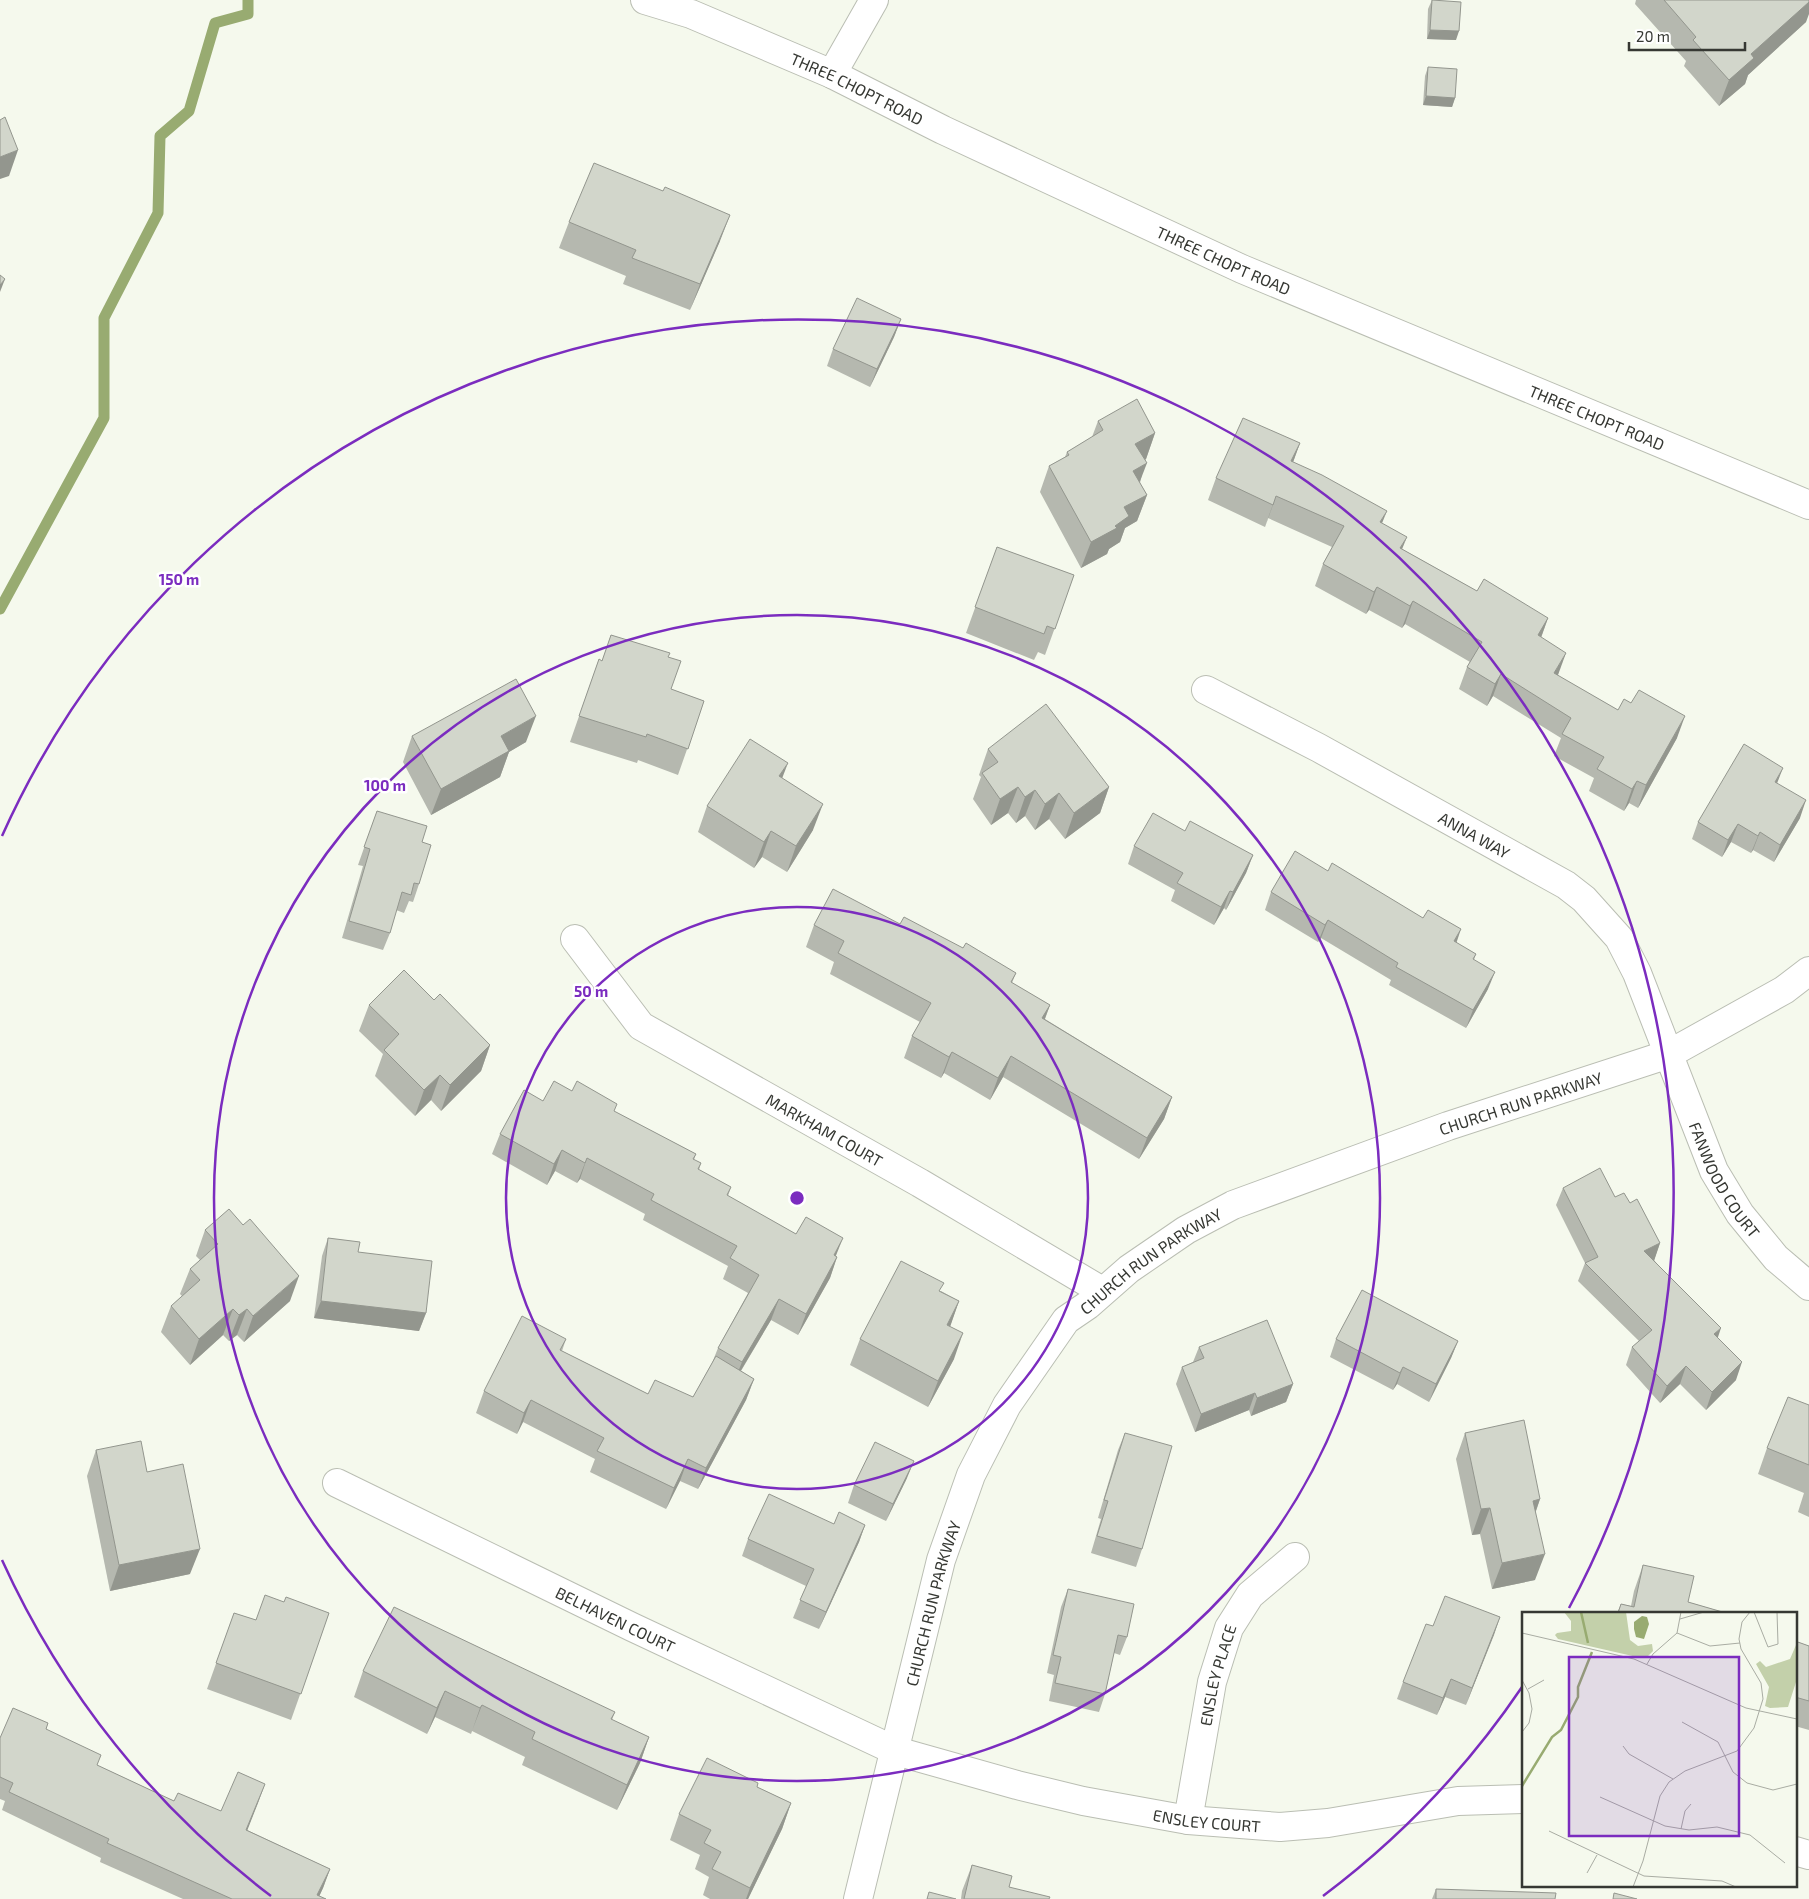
<svg xmlns="http://www.w3.org/2000/svg" width="1809" height="1899" viewBox="0 0 1809 1899" font-family="'Exo 2',sans-serif">
<style>
.lines{fill:none;stroke-linecap:round;stroke-linejoin:round}
.stream{stroke:#98ab71;stroke-width:11}
.street-casing{stroke:#babeb3;stroke-width:30}
.secondary-casing{stroke:#babeb3;stroke-width:30}
.street{stroke:#fff;stroke-width:28}
.secondary{stroke:#fff;stroke-width:28}
.wall{fill:#b5b8af}
.shaded-wall{fill:#93968e}
.building{fill:#d2d6cb;stroke:#93968e}
.ring{fill:none;stroke:#7b2cbf;stroke-width:2.5}
.labels{text-anchor:middle;dominant-baseline:central;stroke-width:5;stroke-linejoin:round;paint-order:stroke}
.street-label{font-size:16px;fill:#363833;stroke:#fff}
.inset-river{fill:none;stroke:#98ab71;stroke-width:2.5}
.inset-road{fill:none;stroke:#a9aca3;stroke-width:1}
.view{fill:#7b2cbf;fill-opacity:0.15;stroke:#7b2cbf;stroke-width:2.5}
.inset-edge{fill:none;stroke:#363833;stroke-width:2.5}
.centre{fill:#7b2cbf;stroke:#fff;stroke-width:2.5}
.ring-label{font-size:15px;text-anchor:middle;font-weight:bold;fill:#7b2cbf;stroke:#fff;stroke-width:5;stroke-linejoin:round;paint-order:stroke}
</style>
<rect width="100%" height="100%" fill="#f5f9ed"/>
<g class="lines">
<polyline class="stream" points="0,609 104,418 104,318 158,213 160,136 189,111 215,23 248,14 248,0"/>
<defs>
<g id="street">
<polyline points="832,74 874,0"/>
<path id="s1" d="M1206,690l113,58 247,137 18,14 35,39 18,35 77,198 26,43 36,44 33,28"/>
<path id="s2" d="M575,939l66,87 279,157 182,108"/>
<path id="s3" d="M337,1483l295,144 264,124 121,34 66,16 105,19 92,7 48,-4 130,-22 65,-2"/>
<path id="s4" d="M1188,1820l24,-138 17,-54 21,-33 45,-38"/>
<polyline points="1795,1851 1809,1855"/>
<path id="s5" d="M858,1899l83,-339 30,-85 36,-70 59,-85 22,-15 41,-36 57,-39 47,-25 215,-79 221,-72 115,-64 25,-19"/>
</g>
<g id="secondary">
<path id="s6" d="M645,0l46,14 141,60 111,56 299,139 567,236"/>
</g>
</defs>
<use href="#street" class="street-casing"/>
<use href="#secondary" class="secondary-casing"/>
<use href="#street" class="street"/>
<use href="#secondary" class="secondary"/>
</g>
<g class="wall">
<polygon points="1432,0 1456,40 1427,39 1428,9"/>
<polygon points="1636,0 1809,0 1806,22 1748,75 1745,84 1719,106 1684,66 1686,61 1635,4"/>
<polygon points="1428,67 1455,98 1452,107 1423,105 1425,76"/>
<polygon points="569,222 720,241 690,310 623,284 626,276 559,248"/>
<polygon points="901,319 894,337 870,387 827,366 833,349"/>
<polygon points="1098,421 1155,433 1146,459 1145,460 1140,483 1147,495 1137,521 1125,528 1120,542 1109,549 1107,554 1081,568 1040,492 1049,466 1065,457 1067,452 1092,437"/>
<polygon points="1300,443 1293,462 1382,523 1402,549 1477,591 1548,618 1541,638 1558,676 1618,710 1677,738 1638,808 1629,803 1624,811 1589,791 1594,778 1554,756 1561,738 1493,696 1487,706 1459,689 1467,667 1470,662 1405,624 1402,628 1369,610 1366,614 1315,586 1323,564 1332,547 1268,518 1265,527 1208,500 1216,478"/>
<polygon points="997,547 1074,575 1045,655 1038,652 1034,660 966,633"/>
<polygon points="611,635 668,657 671,689 704,701 678,775 638,760 637,763 570,742 599,659 602,661"/>
<polygon points="412,736 526,742 509,752 500,777 431,815 403,762"/>
<polygon points="988,749 1109,787 1100,813 1065,839 1049,819 1035,830 1025,816 1016,823 1008,813 991,825 973,799 981,777 979,775"/>
<polygon points="782,778 813,830 787,872 762,857 754,868 698,832 707,806"/>
<polygon points="1777,783 1800,818 1774,862 1753,850 1751,853 1731,842 1722,857 1692,839 1698,822"/>
<polygon points="377,811 422,842 419,884 413,902 409,901 404,913 396,910 390,933 383,950 342,938 363,866 358,865"/>
<polygon points="1185,831 1253,855 1246,873 1226,910 1224,908 1214,925 1171,901 1175,890 1128,864 1134,846"/>
<polygon points="1328,871 1476,954 1474,960 1488,989 1466,1028 1389,985 1391,980 1321,938 1318,942 1265,910 1271,892"/>
<polygon points="900,924 963,948 1016,973 1012,983 1050,1005 1045,1019 1172,1097 1164,1119 1139,1159 1003,1077 990,1100 944,1073 941,1078 904,1058 912,1036 920,1022 830,974 834,962 806,947 814,925"/>
<polygon points="434,1000 490,1045 481,1071 441,1111 431,1100 415,1116 375,1076 383,1054 359,1031 369,1005"/>
<polygon points="572,1091 615,1112 696,1154 694,1160 701,1163 699,1170 731,1187 728,1196 837,1257 830,1278 798,1335 771,1320 741,1371 754,1379 746,1400 698,1489 680,1481 666,1509 590,1472 595,1459 523,1422 517,1434 476,1413 484,1391 566,1339 562,1351 648,1394 693,1397 712,1363 718,1348 748,1293 723,1279 728,1266 643,1220 645,1214 580,1179 577,1183 555,1171 547,1185 492,1154 500,1134 543,1101"/>
<polygon points="1563,1188 1615,1197 1630,1203 1660,1243 1654,1260 1718,1338 1736,1380 1706,1410 1680,1384 1660,1403 1626,1365 1632,1347 1639,1341 1578,1281 1585,1263 1556,1205"/>
<polygon points="205,1230 290,1301 244,1342 237,1335 229,1341 223,1335 190,1365 161,1332 171,1306 182,1296 180,1294 190,1269 200,1260 196,1256"/>
<polygon points="328,1238 358,1252 426,1313 419,1331 314,1318 322,1256"/>
<polygon points="941,1291 959,1301 950,1326 954,1359 928,1407 850,1365 860,1339"/>
<polygon points="1336,1339 1458,1341 1451,1358 1429,1402 1397,1384 1393,1390 1330,1357"/>
<polygon points="1199,1347 1293,1384 1286,1402 1251,1416 1249,1410 1195,1432 1176,1384 1182,1367 1193,1362"/>
<polygon points="1809,1405 1809,1517 1798,1512 1804,1493 1758,1474 1767,1448"/>
<polygon points="1125,1433 1142,1549 1136,1567 1091,1553 1101,1519 1098,1518 1118,1450"/>
<polygon points="1465,1433 1540,1499 1536,1511 1535,1580 1492,1589 1480,1534 1472,1535 1456,1459"/>
<polygon points="96,1450 147,1472 190,1574 110,1591 87,1476"/>
<polygon points="907,1478 886,1521 848,1503 854,1485"/>
<polygon points="834,1524 865,1525 859,1542 819,1629 793,1618 806,1586 742,1556 748,1539"/>
<polygon points="1643,1565 1688,1602 1726,1613 1617,1613 1621,1604 1631,1606 1634,1591"/>
<polygon points="1068,1589 1127,1637 1120,1655 1114,1653 1105,1694 1099,1712 1049,1701 1054,1675 1047,1673 1061,1607"/>
<polygon points="284,1602 329,1613 291,1720 207,1689 234,1613 256,1620"/>
<polygon points="1500,1617 1466,1705 1445,1697 1437,1715 1397,1699 1403,1682 1433,1626"/>
<polygon points="1795,1641 1809,1646 1809,1730 1795,1726"/>
<polygon points="363,1671 615,1712 612,1720 649,1737 640,1763 617,1810 522,1765 525,1757 472,1731 471,1734 435,1717 427,1734 354,1697"/>
<polygon points="48,1723 46,1729 97,1765 174,1801 221,1811 265,1784 247,1830 330,1869 323,1888 319,1896 326,1899 183,1899 100,1862 101,1858 2,1810 5,1801 0,1799 0,1738"/>
<polygon points="757,1787 791,1803 782,1829 748,1899 710,1899 703,1895 709,1877 695,1869 700,1855 670,1840 679,1814"/>
<polygon points="972,1865 1009,1887 1049,1899 961,1899 962,1891"/>
<polygon points="1436,1889 1555,1899 1432,1899"/>
</g>
<g class="shaded-wall">
<polygon points="1809,2 1809,14 1806,22 1748,75 1745,84 1719,106 1729,80 1751,54"/>
<polygon points="1430,30 1459,31 1456,40 1427,39"/>
<polygon points="1426,96 1455,98 1452,107 1423,105"/>
<polygon points="18,150 9,176 0,179 0,157"/>
<polygon points="730,215 720,241 690,310 700,284"/>
<polygon points="5,279 0,292 0,285"/>
<polygon points="901,319 894,337 870,387 877,369"/>
<polygon points="1155,433 1146,459 1126,470 1135,444"/>
<polygon points="1300,443 1292,465 1291,461"/>
<polygon points="1147,463 1137,489 1133,471"/>
<polygon points="1147,495 1137,521 1125,528 1120,542 1109,549 1107,554 1081,568 1091,542 1124,507"/>
<polygon points="1276,496 1268,518 1265,527 1273,505"/>
<polygon points="1387,511 1378,533 1380,522"/>
<polygon points="1407,537 1398,559 1400,548"/>
<polygon points="1377,587 1369,610 1366,614 1374,592"/>
<polygon points="1413,601 1405,624 1402,628 1410,606"/>
<polygon points="1548,618 1540,640 1538,635"/>
<polygon points="1566,653 1558,675 1546,696 1554,673"/>
<polygon points="1501,674 1493,696 1487,706 1495,684"/>
<polygon points="536,716 526,742 509,752 500,777 431,815 441,789 501,736"/>
<polygon points="1685,716 1677,738 1638,808 1646,785"/>
<polygon points="788,763 778,789 779,776"/>
<polygon points="1783,768 1776,786 1775,782"/>
<polygon points="1637,781 1629,803 1624,811 1632,789"/>
<polygon points="1018,787 1008,813 991,825 1000,799"/>
<polygon points="1109,787 1100,813 1065,839 1074,813"/>
<polygon points="1035,790 1025,816 1016,823 1025,797"/>
<polygon points="1059,793 1049,819 1035,830 1045,804"/>
<polygon points="1806,800 1800,818 1774,862 1780,845"/>
<polygon points="823,804 813,830 787,872 796,846"/>
<polygon points="1738,824 1731,842 1722,857 1728,840"/>
<polygon points="771,831 762,857 754,868 764,842"/>
<polygon points="1760,832 1753,850 1751,853 1758,836"/>
<polygon points="1253,855 1246,873 1226,910 1233,892"/>
<polygon points="1230,891 1224,908 1214,925 1221,907"/>
<polygon points="1328,920 1321,938 1318,942 1325,925"/>
<polygon points="1461,929 1455,947 1454,941"/>
<polygon points="1495,972 1488,989 1466,1028 1473,1010"/>
<polygon points="1050,1005 1042,1026 1042,1018"/>
<polygon points="490,1045 481,1071 441,1111 450,1085"/>
<polygon points="952,1052 944,1073 941,1078 949,1057"/>
<polygon points="1011,1056 1003,1077 990,1100 998,1078"/>
<polygon points="440,1075 431,1100 415,1116 424,1090"/>
<polygon points="1172,1097 1164,1119 1139,1159 1147,1138"/>
<polygon points="562,1150 555,1171 547,1185 554,1164"/>
<polygon points="587,1158 580,1179 577,1183"/>
<polygon points="843,1238 835,1258 834,1255"/>
<polygon points="1660,1243 1654,1261 1644,1251"/>
<polygon points="837,1257 830,1278 798,1335 806,1314"/>
<polygon points="299,1276 290,1301 244,1342 253,1316"/>
<polygon points="779,1299 771,1320 734,1382 742,1362"/>
<polygon points="321,1301 426,1313 419,1331 314,1318"/>
<polygon points="959,1301 950,1327 947,1325"/>
<polygon points="233,1309 223,1335 190,1365 199,1339"/>
<polygon points="247,1309 237,1335 229,1341 239,1315"/>
<polygon points="1721,1328 1715,1346 1714,1334"/>
<polygon points="963,1333 954,1359 928,1407 938,1381"/>
<polygon points="1458,1341 1451,1358 1429,1402 1436,1384"/>
<polygon points="1742,1362 1736,1380 1706,1410 1712,1392"/>
<polygon points="1686,1366 1680,1384 1660,1403 1667,1386"/>
<polygon points="1403,1367 1397,1384 1393,1390 1400,1373"/>
<polygon points="754,1379 746,1400 698,1489 706,1468"/>
<polygon points="1293,1384 1286,1402 1251,1416 1257,1398"/>
<polygon points="1255,1393 1249,1410 1195,1432 1201,1414"/>
<polygon points="531,1400 523,1422 517,1434 524,1413"/>
<polygon points="688,1459 680,1481 666,1509 674,1488"/>
<polygon points="914,1461 907,1478 886,1521 893,1504"/>
<polygon points="1540,1499 1531,1525 1533,1501"/>
<polygon points="1490,1508 1480,1534 1472,1535 1481,1509"/>
<polygon points="865,1525 859,1542 819,1629 826,1612"/>
<polygon points="200,1549 190,1574 110,1591 119,1565"/>
<polygon points="1545,1554 1535,1580 1492,1589 1502,1563"/>
<polygon points="1500,1617 1494,1635 1466,1705 1472,1688"/>
<polygon points="1451,1679 1445,1697 1437,1715 1443,1698"/>
<polygon points="445,1691 435,1717 427,1734 437,1708"/>
<polygon points="482,1705 472,1731 471,1734 480,1708"/>
<polygon points="649,1737 640,1763 617,1810 627,1785"/>
<polygon points="265,1784 258,1803 240,1849 246,1830"/>
<polygon points="791,1803 782,1829 748,1899 746,1899 750,1888"/>
<polygon points="330,1869 323,1888 318,1899 317,1895"/>
</g>
<g class="building">
<polygon points="1432,0 1461,2 1459,31 1430,30"/>
<polygon points="1664,0 1809,0 1809,2 1751,54 1754,58 1729,80 1693,40 1696,37"/>
<polygon points="1428,67 1457,69 1455,98 1426,96"/>
<polygon points="5,117 18,150 0,157 0,120"/>
<polygon points="594,163 663,191 665,187 730,215 700,284 632,258 636,250 569,222"/>
<polygon points="0,275 5,279 0,285"/>
<polygon points="857,298 901,319 877,369 833,349"/>
<polygon points="1137,399 1155,433 1135,444 1147,463 1133,471 1147,495 1124,507 1129,516 1115,526 1117,528 1091,542 1049,466 1069,455 1067,452 1103,430 1098,421"/>
<polygon points="1243,418 1300,443 1291,461 1322,475 1387,511 1380,522 1407,537 1400,548 1477,591 1484,579 1548,618 1538,635 1566,653 1554,673 1618,710 1624,699 1631,703 1639,690 1685,716 1646,785 1637,781 1632,789 1597,769 1604,757 1562,734 1571,718 1501,674 1495,684 1467,667 1482,642 1413,601 1410,606 1377,587 1374,592 1323,564 1344,526 1276,496 1273,505 1216,478"/>
<polygon points="997,547 1074,575 1055,629 1047,626 1044,634 975,607"/>
<polygon points="611,635 670,653 668,657 681,661 671,689 704,701 688,749 647,734 646,737 579,716 599,659 602,661"/>
<polygon points="516,679 536,716 501,736 509,751 441,789 412,736"/>
<polygon points="1046,704 1109,787 1074,813 1059,793 1045,804 1035,790 1025,797 1018,787 1000,799 982,773 998,762 988,749"/>
<polygon points="750,739 788,763 779,776 823,804 796,846 771,831 764,842 707,806"/>
<polygon points="1744,744 1783,768 1775,782 1806,800 1780,845 1760,832 1758,836 1738,824 1728,840 1698,822"/>
<polygon points="377,811 427,826 422,842 431,845 419,884 414,883 411,895 402,892 390,933 349,921 370,849 364,847"/>
<polygon points="1153,813 1185,831 1190,821 1253,855 1233,892 1230,891 1221,907 1177,883 1183,873 1134,846"/>
<polygon points="1295,851 1328,871 1332,863 1423,918 1428,910 1461,929 1454,941 1476,954 1473,959 1495,972 1473,1010 1396,967 1398,963 1328,920 1325,925 1271,892"/>
<polygon points="833,889 900,924 904,917 963,948 966,943 1016,973 1011,982 1050,1005 1042,1018 1172,1097 1147,1138 1011,1056 998,1078 952,1052 949,1057 912,1036 931,1003 838,953 844,941 814,925"/>
<polygon points="404,970 434,1000 440,994 490,1045 450,1085 440,1075 424,1090 384,1050 399,1034 369,1005"/>
<polygon points="554,1081 572,1091 577,1081 617,1104 614,1111 696,1154 693,1159 701,1163 698,1169 731,1187 727,1195 796,1234 806,1217 843,1238 834,1255 837,1257 806,1314 779,1299 742,1362 718,1348 759,1275 730,1258 737,1246 651,1200 654,1194 587,1158 585,1163 562,1150 554,1164 500,1134 524,1090 543,1101"/>
<polygon points="1600,1168 1615,1197 1624,1193 1630,1203 1637,1199 1660,1243 1644,1251 1721,1328 1714,1334 1742,1362 1712,1392 1686,1366 1667,1386 1632,1347 1652,1330 1585,1263 1598,1257 1563,1188"/>
<polygon points="229,1209 243,1225 250,1219 299,1276 253,1316 247,1309 239,1315 233,1309 199,1339 171,1306 200,1280 190,1269 218,1244 205,1230"/>
<polygon points="328,1238 360,1242 358,1252 432,1261 426,1313 321,1301"/>
<polygon points="901,1261 944,1283 939,1291 959,1301 947,1325 963,1333 938,1381 860,1339"/>
<polygon points="1362,1290 1458,1341 1436,1384 1403,1367 1400,1373 1336,1339"/>
<polygon points="522,1316 566,1339 560,1350 648,1394 655,1380 693,1397 716,1356 754,1379 706,1468 688,1459 674,1488 597,1451 604,1438 531,1400 524,1413 484,1391"/>
<polygon points="1267,1320 1293,1384 1257,1398 1255,1393 1201,1414 1182,1367 1204,1358 1199,1347"/>
<polygon points="1788,1397 1809,1405 1809,1465 1767,1448"/>
<polygon points="1524,1420 1540,1499 1533,1501 1545,1554 1502,1563 1490,1508 1481,1509 1465,1433"/>
<polygon points="1125,1433 1172,1446 1142,1549 1097,1536 1108,1501 1104,1500"/>
<polygon points="141,1441 147,1472 183,1464 200,1549 119,1565 96,1450"/>
<polygon points="875,1442 914,1461 893,1504 854,1485"/>
<polygon points="769,1494 834,1524 839,1512 865,1525 826,1612 800,1600 814,1569 748,1539"/>
<polygon points="1643,1565 1694,1576 1688,1602 1726,1613 1618,1613 1621,1604 1634,1607"/>
<polygon points="1068,1589 1134,1604 1127,1637 1118,1635 1105,1694 1055,1683 1061,1657 1053,1655"/>
<polygon points="265,1595 284,1602 286,1597 329,1613 301,1694 216,1663 234,1613 256,1620"/>
<polygon points="1445,1596 1500,1617 1472,1688 1451,1679 1443,1698 1403,1682 1426,1624 1433,1626"/>
<polygon points="394,1607 615,1712 611,1719 649,1737 627,1785 532,1739 535,1732 482,1705 480,1708 445,1691 437,1708 363,1671"/>
<polygon points="1795,1641 1809,1646 1809,1701 1795,1697"/>
<polygon points="13,1708 48,1723 46,1729 101,1755 97,1765 174,1801 178,1793 221,1811 238,1772 265,1784 246,1830 330,1869 317,1895 326,1899 232,1899 107,1843 109,1839 9,1792 13,1783 0,1777 0,1738"/>
<polygon points="707,1758 758,1783 757,1787 791,1803 750,1888 712,1869 721,1852 704,1843 711,1830 679,1814"/>
<polygon points="972,1865 1012,1876 1009,1887 1050,1897 1049,1899 964,1899"/>
<polygon points="1436,1889 1556,1893 1555,1899 1436,1899"/>
<polygon points="929,1892 956,1899 927,1899"/>
<polygon points="1614,1893 1637,1899 1613,1899"/>
</g>
<g class="ring">
<circle cx="797" cy="1198" r="291"/>
<circle cx="797" cy="1198" r="583"/>
<path d="M1522 1687A874 874 0 0 1 1323 1896M271 1896A874 874 0 0 1 2 1560M2 836A874 874 0 1 1 1569 1608"/>
</g>
<g class="labels">
<g class="street-label">
<text stroke="none"><textPath href="#s6" startOffset="230">THREE CHOPT ROAD</textPath></text>
<text stroke="none"><textPath href="#s6" startOffset="635">THREE CHOPT ROAD</textPath></text>
<text stroke="none"><textPath href="#s6" startOffset="1040">THREE CHOPT ROAD</textPath></text>
<text stroke="none"><textPath href="#s1" startOffset="305">ANNA WAY</textPath></text>
<text stroke="none"><textPath href="#s5" startOffset="1130">CHURCH RUN PARKWAY</textPath></text>
<text stroke="none"><textPath href="#s2" startOffset="320">MARKHAM COURT</textPath></text>
<text stroke="none"><textPath href="#s1" startOffset="749">FANWOOD COURT</textPath></text>
<text stroke="none"><textPath href="#s5" startOffset="725">CHURCH RUN PARKWAY</textPath></text>
<text stroke="none"><textPath href="#s5" startOffset="305">CHURCH RUN PARKWAY</textPath></text>
<text stroke="none"><textPath href="#s3" startOffset="310">BELHAVEN COURT</textPath></text>
<text stroke="none"><textPath href="#s4" startOffset="148">ENSLEY PLACE</textPath></text>
<text stroke="none"><textPath href="#s3" startOffset="939">ENSLEY COURT</textPath></text>
</g>
</g>
<g transform="translate(1522 1612)">
<rect width="275" height="275" fill="#f5f9ed"/>
<path d="M42,0h62l4,28 8,6 14,-2 1,7 -7,7 -9,-1 -79,-18 -3,-4 2,-2 14,-2v-10zM275,4l-1,66 -8,25 -18,1 -5,-2 4,-19 -13,-23 4,-3 6,6 24,-8 6,-14z" fill="#c3d0aa"/>
<path d="M120,4l5,1 2,7 -5,15 -8,-2 -2,-8v-7z" fill="#98ab71"/>
<path class="inset-river" d="M59,0l7,31M0,174l30,-49 9,-7 17,-33v-10l14,-35"/>
<path class="inset-road" d="M232,0l14,35 10,-3 -1,-32M158,7l24,-7M0,21l112,26 112,49 51,11M155,21l33,13 30,-3M125,52l6,-10 24,-21 4,-21M0,68l7,13 3,16 -3,14 -7,9M6,77l16,-9M160,110l36,20 15,30 14,11 26,7 24,-6M101,134l6,8 44,25M78,185l65,29 24,4 28,-3 33,8 35,28M159,217l4,-18 6,-7M27,219l95,45 78,5 14,6M65,261l10,-18M111,275l10,-26 17,-65 9,-14 16,-11 52,-20 17,-23 9,-29 -2,-16 -20,-34 -2,-10 3,-17 8,-10"/>
<path class="view" d="M47,45h170v179h-170z"/>
<rect width="275" height="275" class="inset-edge"/>
</g>
<circle cx="797" cy="1198" r="8" class="centre"/>
<g class="ring-label">
<text x="179" y="585">150 m</text>
<text x="385" y="791">100 m</text>
<text x="591" y="997">50 m</text>
</g>
<path d="M1629 42v8h116v-8" fill="none" stroke="#363833" stroke-width="2.5"/>
<text x="1636" y="42" font-size="15" fill="#363833" stroke="#ffffff" stroke-width="4" paint-order="stroke">20 m</text>
</svg>
